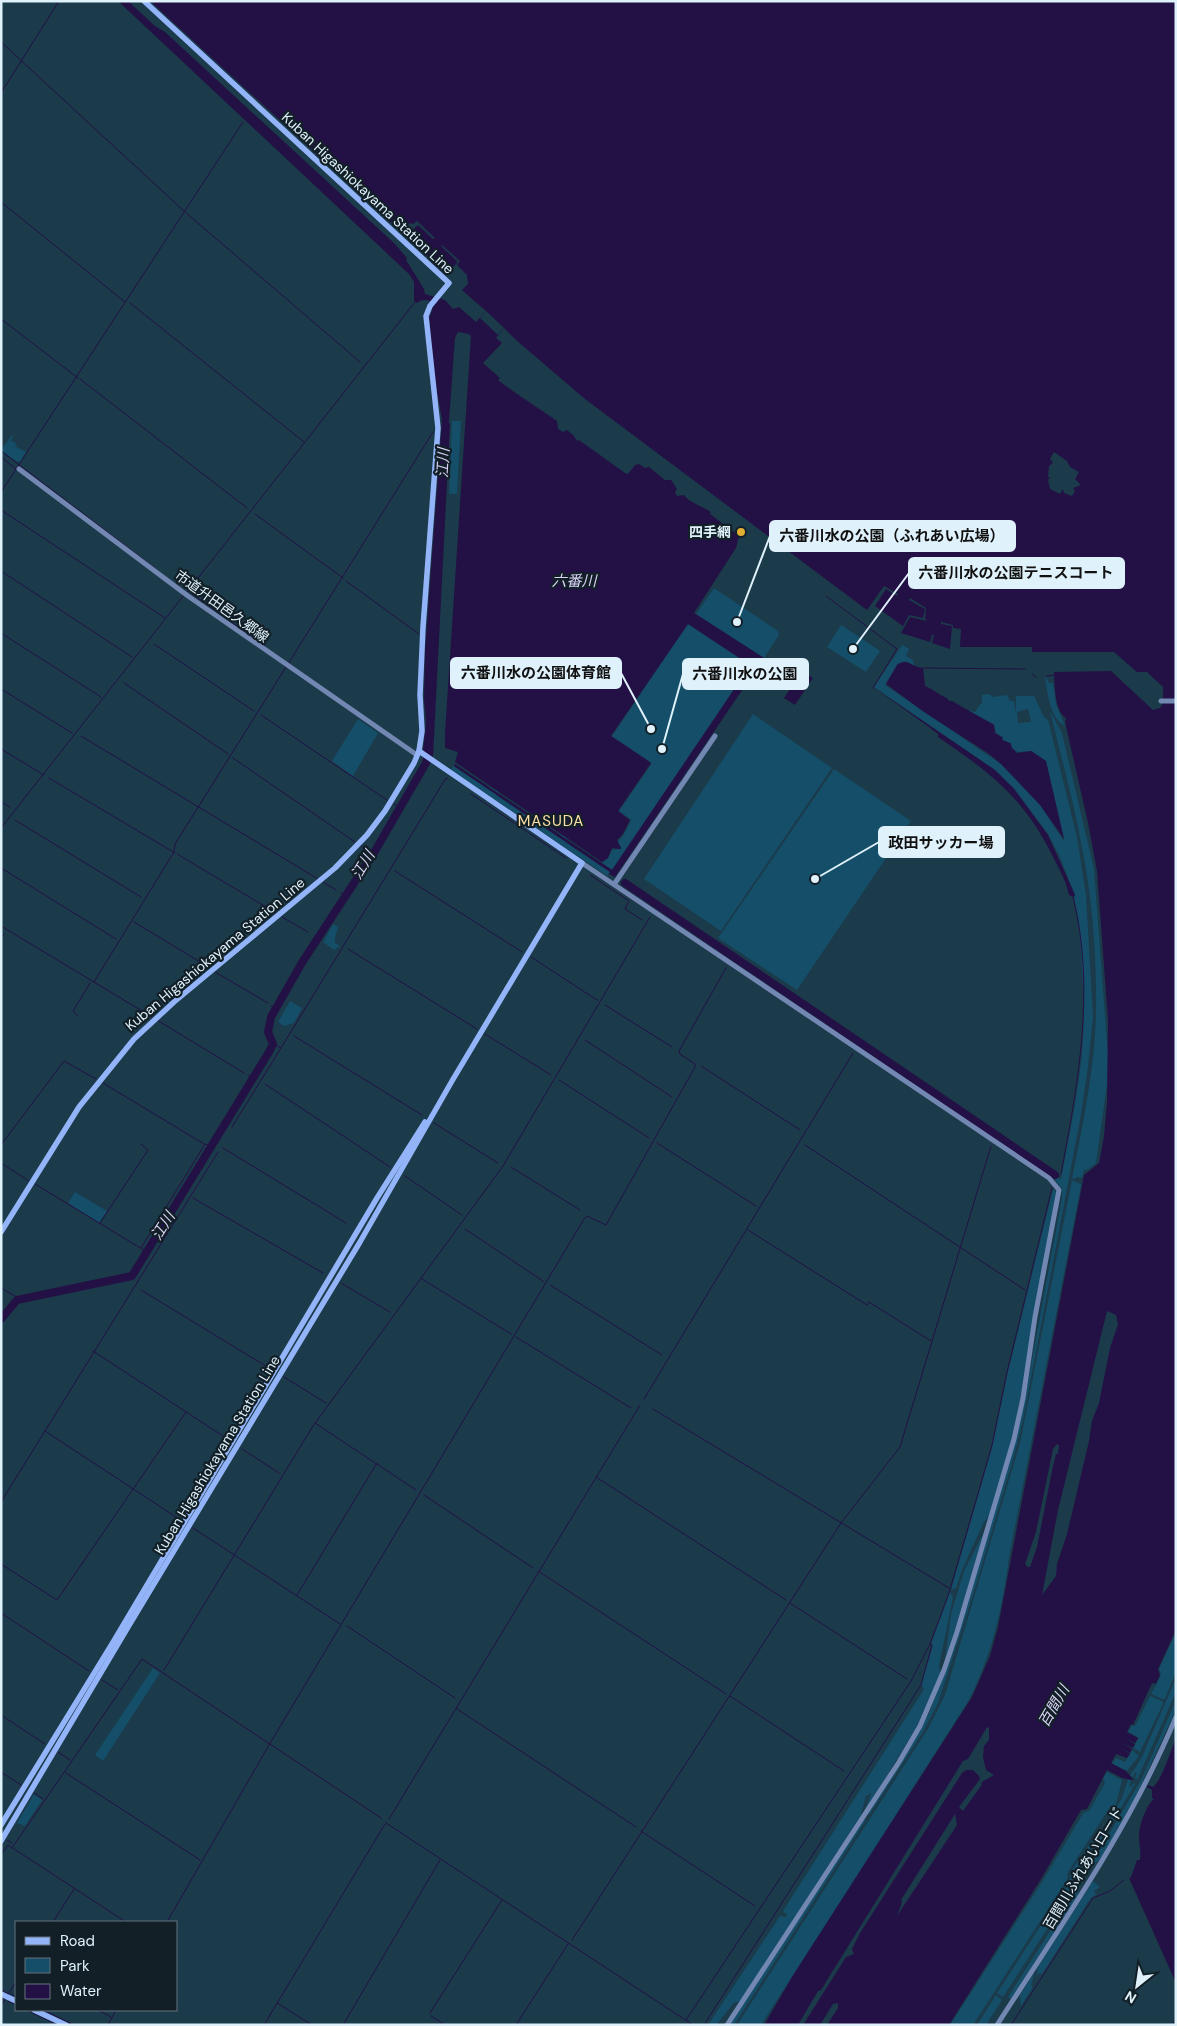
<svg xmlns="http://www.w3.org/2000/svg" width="1177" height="2026" viewBox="0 0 1177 2026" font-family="'DM Sans','Noto Sans JP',sans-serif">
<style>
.green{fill:#154e69;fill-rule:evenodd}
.water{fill:#231146;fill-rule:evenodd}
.pier{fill:#1b3a4a}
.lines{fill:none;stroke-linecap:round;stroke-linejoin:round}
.stream{stroke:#231146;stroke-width:1}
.river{stroke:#231146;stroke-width:8}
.tertiary{stroke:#7287b1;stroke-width:5}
.secondary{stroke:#93b4f8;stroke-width:5.5}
.poi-dot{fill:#e1af34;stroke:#121f27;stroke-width:2}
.labels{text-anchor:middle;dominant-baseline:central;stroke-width:4.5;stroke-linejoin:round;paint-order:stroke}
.street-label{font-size:14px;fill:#dff1fb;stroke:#121f27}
.poi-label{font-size:14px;font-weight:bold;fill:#dff1fb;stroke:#121f27;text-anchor:end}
.water-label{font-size:15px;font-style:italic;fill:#d9d2f6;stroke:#121f27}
.neighbourhood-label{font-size:15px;letter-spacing:1px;fill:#fce0a6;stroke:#121f27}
.leader{fill:none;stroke:#dff1fb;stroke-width:2}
.callout-dot{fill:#dff1fb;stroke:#121f27;stroke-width:2}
.callout{fill:#dff1fb;stroke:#dff1fb;stroke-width:2}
.callout-label{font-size:15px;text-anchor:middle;font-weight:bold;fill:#111}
</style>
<rect width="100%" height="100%" fill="#1b3a4a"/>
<g class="green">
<polygon points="452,421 461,421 457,494 449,494"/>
<polygon points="12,435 13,436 11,441 16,443 15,446 26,452 20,462 16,461 1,450"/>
<polygon points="714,588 778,631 779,635 764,658 696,614"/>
<polygon points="688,624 750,665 612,870 602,863 608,858 612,850 621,849 621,848 618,842 624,834 631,820 619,811 652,763 612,736"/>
<polygon points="841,625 880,651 866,672 827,647"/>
<path d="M902,645l7,4 -3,7 7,4 1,6 -8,-5 -9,3 -12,21 116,79 39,41 23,35 1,-1 -18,-78 -14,-10 -14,1 -6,-4 -1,-5 -9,-3 1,-3 -7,-4 -2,-9 -28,-14 9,2 7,-10v-7l7,-1 4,3 14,-2 3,6h4l2,12v-17h18l10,21 4,3 29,117 9,58 7,122 -5,50 -7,48 -58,305 -9,36 -41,139 -35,108 -15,29 -54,83 -1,-1 38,-59 23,-42 26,-66 66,-228 41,-221v-9l-7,-9 1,-3 5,2c10,-54 23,-111 23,-167 0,-14 -1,-28 -2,-42 -1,-25 -2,-49 -8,-73l1,-2 -16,-40 -11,-21 -34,-46 -19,-18 -121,-83zM1028,709l3,13 -13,1 -1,-11z"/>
<path d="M1045,675l4,8h4l3,21 9,22c-16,-8 -18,-36 -20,-51z"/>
<path d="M1050,711l12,22 32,136 14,186 -1,29 -11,79 -7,6 -5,1 -2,8 -5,-1 -2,2 -3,-1c11,-53 22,-107 24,-161 1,-54 -3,-116 -14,-169 -8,-46 -21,-91 -32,-137z"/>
<polygon points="753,714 832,768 721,931 644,879"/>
<polygon points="358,719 378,733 353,776 332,761"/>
<polygon points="453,766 488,789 490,787 498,792 496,795 558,837 561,834 567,838 565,842 610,872 607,876 451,770"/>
<polygon points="834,769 911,821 797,990 718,938"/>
<path d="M333,924l5,3c0,4 -4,9 -3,16l5,3 -6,4 -11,-8z"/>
<polygon points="290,1001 302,1008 294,1023 284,1026 278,1022"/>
<path d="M1072,1180l9,4v2l-72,371c-6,50 -17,97 -40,143l-208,325h-24l192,-298 16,-32 75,-252z"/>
<polygon points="1053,1189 1056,1192 1056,1198 1020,1401 1007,1459 989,1516 984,1522 962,1570 956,1588 951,1590 992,1448 1008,1372"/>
<polygon points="75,1192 107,1211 99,1223 68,1203"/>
<polygon points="985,1530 946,1660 945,1660 951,1614 964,1571"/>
<polygon points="950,1592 953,1597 939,1666 941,1674 916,1728 865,1811 871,1793 866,1796 861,1815 741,2001 734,2003 716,2025 708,2025 780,1916 786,1917 787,1915 783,1911 921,1694 924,1688 921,1685 933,1645 931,1644"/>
<polygon points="1176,1632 1176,1672 1165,1699 1162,1699 1151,1694 1161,1675 1159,1669"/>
<polygon points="153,1668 160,1673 103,1761 95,1755"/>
<polygon points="1176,1678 1176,1692 1137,1780 1135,1778 1137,1773 1135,1772 1133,1777 1130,1776 1142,1757"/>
<polygon points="1150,1696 1162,1701 1163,1704 1140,1752 1133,1748 1139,1738 1128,1732 1132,1725 1135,1726"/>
<polygon points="1176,1700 1176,1710 1135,1798 1104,1854 1085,1875 1142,1778"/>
<polygon points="1132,1750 1139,1756 1127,1771 1112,1764 1116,1758 1125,1762"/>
<polygon points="1107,1772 1122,1780 1116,1805 1110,1807 1068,1872 1067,1880 973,2025 950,2025 1042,1882 1084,1812 1089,1811 1105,1783 1103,1778"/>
<polygon points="1128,1780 1131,1780 1129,1786 1131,1787 1133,1783 1135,1784 1083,1872 1101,1833 1122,1798"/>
<polygon points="34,1794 42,1800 25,1826 17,1823"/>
<polygon points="865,1819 866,1820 734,2025 729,2025"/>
<polygon points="1098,1832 1077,1876 1076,1885 1003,1997 997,1993 1070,1880 1071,1871"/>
<polygon points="1082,1881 1077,1897 1011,1999 1008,1997"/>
<polygon points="1093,1881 1100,1887 1094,1891 1096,1895 1092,1897 1088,1902 1042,1974 1039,1973 1036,1978 1038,1967"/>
<polygon points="1035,1972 1031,1985 1033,1987 1021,2006 1020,1995"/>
<polygon points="996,1995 1002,2000 986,2025 977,2025"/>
</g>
<g class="water">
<path d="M118,1h10l27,25 10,6 230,212 12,14 -1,2 18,29 1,5 20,6 8,9 6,-2 17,15 10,-11 -24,-21 6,-6 -1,-9 -10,-10 3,-4 -18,-16 -1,1 16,15v2l-11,11 -40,-38 12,-11 15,14 2,-1 -18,-17 -4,3 -3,-1 -3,3 -5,-3 -5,5 -247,-227h1026v1629l-18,39 2,6 -4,9 -4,-1 -19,42 -2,-1 -4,8 11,6 -3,5 -8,-4 8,5 -2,4 -9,-4 8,5 -2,4 -9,-5 9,6 -3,4 -11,-4 -5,9 15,8 7,8 -1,1 -10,-2 -15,-8 -20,39 -6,1 -40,69 -92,146h-122l11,-17v-5l-5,1 -13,21h-17l43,-68 8,-3 -2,-5 8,-16 102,-160 4,-3h7l6,6 1,3 -21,28 4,4 18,-25 1,-4 12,-7 -8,-5 -3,-13 1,-11 5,-6v-12l-2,-1 -19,32 -5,2 -142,229 -3,1 -20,34h-34l28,-48 180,-280 18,-41 8,-29 86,-452 15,-12 5,-27 3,-34 1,-82 -11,-149 -9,-48 -23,-101 1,-4c-12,-7 -11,-33 -12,-46l57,-1 42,39 7,-2 3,-5v-16l-16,-15h-10l-23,-20h-82v-5h-72l1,-18 -8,-1v-3l-12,-3v2l11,2 -2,23 -18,-6 2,-8h-2l-2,7 -29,-9 9,-16 17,4 -2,-2 1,-11 -16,-10 -1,2 16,9 -2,9 -14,-3 -6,11 -28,-20 11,-17 11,7 1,-2 -14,-8 -17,24 -282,-211 -69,-59 -12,-12 -8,10 6,5 -19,20 17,15 -2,2c19,15 39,27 59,41l1,8 5,3 4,-2 6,5 4,6 2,-1 46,33 3,1 7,-9 4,-1 6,4 4,-1 16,13h6l6,9 -2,3 2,4 7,-1c6,8 18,11 27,17l-1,2 29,22 -3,12 -42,65 70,45 -149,219 -6,-3 1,-2 -156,-106 1,-2 157,106 142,-210 -3,-2 -4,5 -59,-39 -77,112 40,27 -33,48 12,9 -7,14 -6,6 4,8 -1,1 -8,-1 -4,10 -6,4 -147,-100 3,-10 -13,-4v-15l26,-397 -2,-2 -11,-2 -3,6 -6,83h-1l2,3 -17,333 -10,-7 3,-27 -2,-24 1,-48 17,-231 -7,-39 -6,-62 5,-15c-4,-5 -13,-5 -17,-1l-3,-2v-19l-5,-8zM1054,452l13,9 3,6 9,5 -4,7 6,6 -8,3 2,3 -3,5 -8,-3 -1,-4 -3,5 -10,-5 -2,-9 2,-2 -2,-1 1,-11 4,-3 -3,-4zM1107,1311l9,4 2,9 -8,24 -11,55 -7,18 -3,20 -22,93 -10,30 -1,12 -14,19 16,-85zM1057,1444l2,2 -1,8h-2l-3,12 -16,81 -7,20h-2l-3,-3 11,-32 17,-83zM955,1814l2,11 -60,91 5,-14 -1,-2z"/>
<path d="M903,662c8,0 11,5 20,6l2,18c8,3 14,9 22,12l2,3h3l42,24 1,8 8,5 -1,2 8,3 2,5 5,5 14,-2 15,10 18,78 -24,-34 -39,-41 -12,-10 -65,-42 -38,-28 12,-20z"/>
<polygon points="802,671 813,678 795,705 784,698"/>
<path d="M873,687l122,83 19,19 34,46 27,60 -1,2 -5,-2c-3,-15 -11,-28 -18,-42 -28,-56 -63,-82 -113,-116v-3l-9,-7z"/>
<path d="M1176,1738v245l-47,-105 2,-1 6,-17h3c1,-9 -1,-16 -1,-24 0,-11 8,-32 15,-37l-2,-1v-8l-5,-3 1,-2 5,2c10,-9 17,-35 23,-49z"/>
</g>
<polygon class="pier" points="486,311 504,328 498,335 480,318"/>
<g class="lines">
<g class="stream">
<polyline points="1,42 185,212 360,362"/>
<polyline points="1,93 59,1"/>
<polyline points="1,202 125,302"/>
<polyline points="130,303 304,442"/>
<polyline points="1,319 78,378"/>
<polyline points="80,379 247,508"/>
<polyline points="1,451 156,569"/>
<polyline points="1,457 16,469"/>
<polyline points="1,492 243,122"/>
<polyline points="1,510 165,618"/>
<polyline points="255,514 343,578"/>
<polyline points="1,571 132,657"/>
<polyline points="346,581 419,634"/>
<polyline points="187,592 415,302"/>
<polyline points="192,594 265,646"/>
<polyline points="826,596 897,649 873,688"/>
<polyline points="1,633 101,697"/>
<polyline points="154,644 254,711"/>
<polyline points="288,664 433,432"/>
<polyline points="923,668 1025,669"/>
<polyline points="1032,674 1036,677"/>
<polyline points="1046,676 1055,675"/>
<polyline points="124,683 228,754"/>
<polyline points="1,689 72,733"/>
<polyline points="261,715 387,800"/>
<polyline points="81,736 318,879"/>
<polyline points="1,749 44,775"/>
<polyline points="233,758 355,842"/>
<polyline points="49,778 175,853"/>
<polyline points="471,794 566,858"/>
<polyline points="1,802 10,807"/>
<polyline points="394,804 399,808"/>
<polyline points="15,820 141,897"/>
<polyline points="1,828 184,595"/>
<polyline points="361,846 362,847"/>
<polyline points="366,849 373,853"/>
<polyline points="177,854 276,913"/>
<polyline points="1,868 116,939"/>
<polyline points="395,871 522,952"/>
<polyline points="590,875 629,901 625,909 642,920"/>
<polyline points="323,882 336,890"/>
<polyline points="341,893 346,896"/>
<polyline points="656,906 658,905"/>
<polyline points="282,917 308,932"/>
<polyline points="134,922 210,968"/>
<polyline points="1,926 152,1017"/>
<polyline points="315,936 318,938"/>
<polyline points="1,938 4,934"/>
<polyline points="348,949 477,1029"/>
<polyline points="531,957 597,1000"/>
<polyline points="732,957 733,955"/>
<polyline points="215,972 268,1003"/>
<polyline points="94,982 174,852 175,844 286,667"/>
<polyline points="605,1005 672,1047"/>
<polyline points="271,1006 276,1008"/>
<polyline points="78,1016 73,1011 90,983"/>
<polyline points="157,1020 244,1073"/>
<polyline points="485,1034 551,1075"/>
<polyline points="294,1036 422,1115"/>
<polyline points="585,1040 672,1097"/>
<polyline points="273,1044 281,1048 446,778 448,779"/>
<polyline points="859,1044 860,1042"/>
<polyline points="701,1066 800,1130"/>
<polyline points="248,1075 253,1079"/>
<polyline points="559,1080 649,1138"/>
<polyline points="103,1083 204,1144"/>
<polyline points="265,1084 390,1167"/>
<polyline points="434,1123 498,1163"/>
<polyline points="232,1127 281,1048"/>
<polyline points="994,1135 995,1133"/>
<polyline points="657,1143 756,1206"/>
<polyline points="1,1145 64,1061 96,1079"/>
<polyline points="805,1145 1025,1290"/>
<polyline points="223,1148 346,1223"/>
<polyline points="1,1163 29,1181"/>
<polyline points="511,1167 580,1210"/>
<path d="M1061,1174c17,-90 35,-186 12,-277"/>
<polyline points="405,1176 462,1215"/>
<polyline points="1055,1176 1059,1176"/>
<polyline points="35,1184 147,1252"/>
<polyline points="193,1198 323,1273"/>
<polyline points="100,1223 148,1150 141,1144"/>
<polyline points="465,1229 543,1281"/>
<polyline points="748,1230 867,1305 869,1302 931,1341"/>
<polyline points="141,1248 205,1144 212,1146"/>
<polyline points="422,1279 511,1334"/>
<polyline points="341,1283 390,1312"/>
<polyline points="550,1285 662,1355"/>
<polyline points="1,1288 20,1299"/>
<polyline points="141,1290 269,1368"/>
<polyline points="516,1337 631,1408"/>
<polyline points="93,1351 226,1438"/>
<polyline points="284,1377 326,1403"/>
<polyline points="644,1399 853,1053"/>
<polyline points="653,1409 949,1588"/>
<polyline points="315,1423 416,1490"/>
<polyline points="45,1431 179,1519"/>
<polyline points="242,1449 279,1473"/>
<polyline points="596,1477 786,1600"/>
<polyline points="424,1495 533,1568"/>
<polyline points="1,1502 218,1152"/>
<polyline points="193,1528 340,1624"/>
<polyline points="1,1564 57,1600 186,1412"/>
<polyline points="538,1571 726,1694"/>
<polyline points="297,1595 377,1463"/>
<polyline points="790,1603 907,1679"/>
<polyline points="1,1613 89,1671"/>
<polyline points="347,1626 455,1698"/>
<polyline points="164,1670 313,1426 503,1166 650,917"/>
<polyline points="102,1680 118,1690"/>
<polyline points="730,1696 844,1771"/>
<polyline points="457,1709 636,1827"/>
<polyline points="1,1715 45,1744"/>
<polyline points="58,1752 70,1760"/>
<polyline points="1,1772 21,1785"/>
<polyline points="66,1773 200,1860"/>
<polyline points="34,1793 43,1799"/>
<polyline points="389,1819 640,1405"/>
<polyline points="386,1823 693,2025"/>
<polyline points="641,1831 755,1906"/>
<polyline points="7,1840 12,1843"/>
<polyline points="12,1848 142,1659 381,1818"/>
<polyline points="1,1855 8,1845 126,1922"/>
<polyline points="53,1922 74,1889"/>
<polyline points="167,1922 269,1745 584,1219 587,1216 606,1225 695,1067 695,1064 680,1054 679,1051 726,968"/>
<polyline points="572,1940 841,1523 900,1447 991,1146"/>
<polyline points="1,1990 9,1994"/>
<polyline points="8,1994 16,1982"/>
<polyline points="11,1994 16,1997"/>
<polyline points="1,1998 4,1999"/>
<polyline points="8,2001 16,2005"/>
<polyline points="277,2003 312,2025"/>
<polyline points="1,2005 5,2000"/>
<polyline points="27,2010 57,2025"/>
<polyline points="43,2010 74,2025"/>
<polyline points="98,2010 111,2017"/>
<polyline points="430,2013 502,1900"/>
<polyline points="431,2016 445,2025"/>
<polyline points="686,2020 911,1681 930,1644 949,1593 977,1497 992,1445 1007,1372 1052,1188"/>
<polyline points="108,2025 116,2010"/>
<polyline points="264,2025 385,1824"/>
<polyline points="343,2025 440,1860"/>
<polyline points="516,2025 568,1944"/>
<polyline points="704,2025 921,1685 932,1645 930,1644"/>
<polyline points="1011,2025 1093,1898 1110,1891 1124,1880"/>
<polyline points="1172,2025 1176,2019"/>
</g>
<g class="river">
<polyline points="625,883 1055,1175"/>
<polyline points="1,1319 17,1300 132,1276 269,1052 273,1044 268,1032 271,1017 303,961 375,851 426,763 429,750"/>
</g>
<g class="tertiary">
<polyline points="19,469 188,596 417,755"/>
<polyline points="1161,701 1176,701"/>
<polyline points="582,863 1049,1178 1059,1190 1035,1317 1023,1398 1014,1439 957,1632 944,1670 920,1726 899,1762 727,2025"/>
<polyline points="615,883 715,736"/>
<path d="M997,2025c64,-100 133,-197 179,-308"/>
</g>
<g class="secondary">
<polyline points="1,1232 79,1107 134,1039 174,1002 335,868 367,835 385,811 414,763 419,751 422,731 420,695 423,627 438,428 426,316 430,306 449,283 144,1"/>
<polyline points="1,1825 112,1644 377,1198 425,1122"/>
<polyline points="1,1841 128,1627 360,1242 452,1081 582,863 419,751"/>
<polyline points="1,1994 16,2001"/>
<polyline points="34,2010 66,2025"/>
</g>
</g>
<circle class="poi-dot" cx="741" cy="532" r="5"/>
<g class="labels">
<g class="street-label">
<text transform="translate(368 193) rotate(43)">Kuban Higashiokayama Station Line</text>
<text transform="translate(222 606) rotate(36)">市道升田邑久郷線</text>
<text transform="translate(215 954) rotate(-40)">Kuban Higashiokayama Station Line</text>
<text transform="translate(217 1455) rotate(-59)">Kuban Higashiokayama Station Line</text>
<text transform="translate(1083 1868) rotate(-59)">百間川ふれあいロード</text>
</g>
<g class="poi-label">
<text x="731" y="532">四手網</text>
</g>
<g class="water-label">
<text transform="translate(443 463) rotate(-87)">江川</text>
<text x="574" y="581">六番川</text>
<text transform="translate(363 865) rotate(-59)">江川</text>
<text transform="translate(163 1226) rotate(-58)">江川</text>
<text transform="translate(1054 1706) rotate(-60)">百間川</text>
</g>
<g class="neighbourhood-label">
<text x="551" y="821">MASUDA</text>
</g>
</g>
<path class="leader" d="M737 622L770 536M853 649L909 573M651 729L621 673M662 749L683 674M815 879L879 842"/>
<g class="callout-dot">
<circle cx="737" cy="622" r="5"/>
<circle cx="853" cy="649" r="5"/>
<circle cx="651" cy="729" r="5"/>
<circle cx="662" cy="749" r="5"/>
<circle cx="815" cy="879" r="5"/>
</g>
<g class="callout">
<rect x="770" y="521" width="245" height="30" rx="5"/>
<rect x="909" y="558" width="215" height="30" rx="5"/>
<rect x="451" y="658" width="170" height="30" rx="5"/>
<rect x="683" y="659" width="125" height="30" rx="5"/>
<rect x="879" y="827" width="125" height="30" rx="5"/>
</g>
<g class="callout-label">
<text x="892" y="541">六番川水の公園（ふれあい広場）</text>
<text x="1016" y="578">六番川水の公園テニスコート</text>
<text x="536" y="678">六番川水の公園体育館</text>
<text x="745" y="679">六番川水の公園</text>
<text x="941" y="848">政田サッカー場</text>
</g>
<rect width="1177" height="2026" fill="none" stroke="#dff1fb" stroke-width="5"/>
<rect x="15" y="1921" width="162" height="90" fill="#121f27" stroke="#64737c"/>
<rect x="25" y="1937" width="25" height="8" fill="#93b4f8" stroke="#64737c"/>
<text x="60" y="1946" font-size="15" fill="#dff1fb">Road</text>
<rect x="25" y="1958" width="25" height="15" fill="#154e69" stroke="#64737c"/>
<text x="60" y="1971" font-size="15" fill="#dff1fb">Park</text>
<rect x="25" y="1984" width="25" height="15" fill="#231146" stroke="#64737c"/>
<text x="60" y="1996" font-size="15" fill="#dff1fb">Water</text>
<g transform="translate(1137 1986) rotate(210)" stroke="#121f27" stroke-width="4" paint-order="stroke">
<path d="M0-4L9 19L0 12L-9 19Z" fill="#dff1fb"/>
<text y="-8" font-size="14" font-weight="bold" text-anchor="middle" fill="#dff1fb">N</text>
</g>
</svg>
